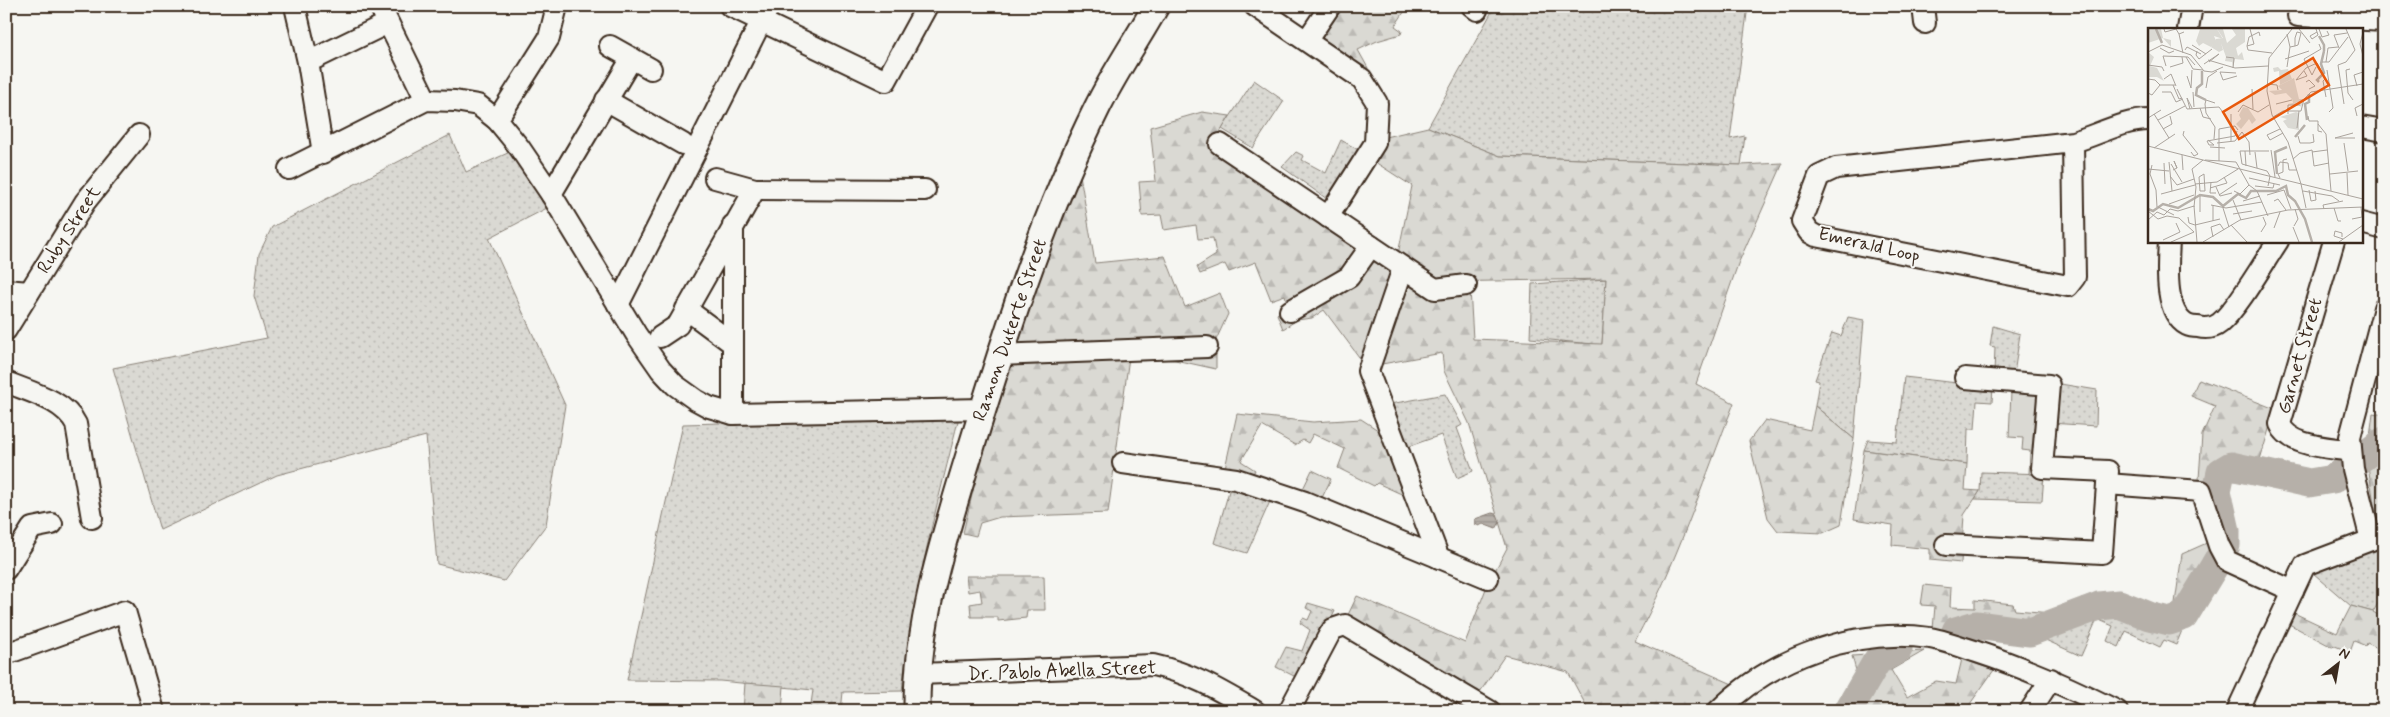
<svg xmlns="http://www.w3.org/2000/svg" width="2390" height="717" viewBox="0 0 2390 717" font-family="Mynerve,sans-serif">
<style>
.grass{fill:url(#grass-dots);stroke:#8a8278}
.forest{fill:url(#forest-firs);stroke:#8a8278}
.garden{fill:#dad9d3;stroke:#8a8278}
.water{fill:url(#water-rules);stroke:#857a71}
.lines{fill:none;stroke-linecap:round;stroke-linejoin:round}
.river{stroke:#b6b0a9;stroke-width:29}
.minor-casing{stroke:#3b2a1e;stroke-width:24}
.major-casing{stroke:#3b2a1e;stroke-width:29}
.minor{stroke:#f6f6f2;stroke-width:20}
.major{stroke:#f6f6f2;stroke-width:25}
.labels{text-anchor:middle;dominant-baseline:central;stroke-width:4;stroke-linejoin:round;paint-order:stroke}
.street-label{font-size:19px;fill:#3b2a1e;stroke:#f6f6f2}
.inset-river{fill:none;stroke:#b6b0a9;stroke-width:2.5}
.inset-road{fill:none;stroke:#aba49d;stroke-width:1}
.view{fill:#e8590c;fill-opacity:0.15;stroke:#e8590c;stroke-width:2.5}
.inset-edge{fill:none;stroke:#3b2a1e;stroke-width:2.5}
</style>
<defs>
<pattern id="grass-dots" width="8" height="8" patternUnits="userSpaceOnUse" patternTransform="scale(1.25)"><rect width="8" height="8" fill="#dad9d3"/><path d="M2 2h.1M6 6h.1" fill="none" stroke="#bcbab5" stroke-width="1.8" stroke-linecap="round"/></pattern>
<pattern id="forest-firs" width="22" height="20" patternUnits="userSpaceOnUse" patternTransform="scale(1.25)"><rect width="22" height="20" fill="#dad9d3"/><path d="M5 1l3.5 6h-7zM16 11l3.5 6h-7z" fill="#bcbab5"/></pattern>
<pattern id="water-rules" width="6" height="5" patternUnits="userSpaceOnUse" patternTransform="scale(1.25)"><rect width="6" height="5" fill="#b6b0a9"/><path d="M0 2.5h6" fill="none" stroke="#958f89"/></pattern>
</defs>
<rect width="100%" height="100%" fill="#f6f6f2"/>
<filter id="ink" filterUnits="userSpaceOnUse"><feTurbulence type="fractalNoise" baseFrequency=".02" numOctaves="2"/><feDisplacementMap in="SourceGraphic" scale="10" xChannelSelector="R" yChannelSelector="G"/><feConvolveMatrix kernelMatrix="1 2 1 2 8 2 1 2 1" color-interpolation-filters="sRGB"/></filter>
<g filter="url(#ink)">
<g class="grass">
<polygon points="1495,6 1748,6 1730,139 1745,136 1741,165 1500,156 1428,127"/>
<polygon points="1254,80 1284,101 1253,148 1222,129"/>
<polygon points="450,135 466,172 510,152 520,160 547,208 489,238 565,405 546,525 504,581 437,564 426,436 277,475 160,530 113,368 267,338 254,296 259,254 272,227"/>
<polygon points="1341,140 1362,152 1327,199 1282,167 1296,152 1304,156 1302,160 1326,173"/>
<polygon points="1606,279 1602,345 1530,338 1532,284"/>
<polygon points="1848,317 1864,320 1854,439 1815,406 1819,381 1815,380 1832,333 1841,336"/>
<polygon points="1993,326 2020,334 2014,374 1994,374 1995,347 1990,346"/>
<polygon points="1904,377 1993,387 1992,402 1977,401 1975,429 1968,429 1967,464 1864,450 1868,440 1897,442"/>
<polygon points="2054,383 2097,390 2096,426 2050,423"/>
<polygon points="1445,394 1462,425 1457,428 1473,471 1457,478 1441,435 1407,447 1390,404"/>
<path d="M960,413c-23,92 -48,183 -58,278l-59,1 -2,19h-31l3,-21 -93,-9 -93,-1 56,-256 38,-1 15,-6z"/>
<polygon points="1981,472 2044,474 2042,501 1975,499 1980,491"/>
<polygon points="1231,484 1272,497 1247,553 1214,543"/>
<polygon points="2384,540 2384,593 2373,612 2351,606 2313,573"/>
<polygon points="1308,603 1335,611 1302,680 1276,667 1286,647 1302,651 1310,630 1300,623 1303,618 1308,620 1312,611 1306,608"/>
<path d="M2108,610c25,4 50,18 75,18l-7,17 -12,-5 -4,7 -34,-16 -7,16 -12,-6 6,-15 -16,-7 -16,37 -40,-18z"/>
</g>
<g class="forest">
<polygon points="1338,6 1408,6 1395,26 1402,31 1401,34 1377,41 1358,50 1368,68 1367,75 1316,40"/>
<polygon points="1202,112 1230,116 1211,147 1398,274 1362,361 1324,310 1312,318 1297,320 1283,329 1277,314 1288,305 1285,295 1271,300 1256,262 1229,272 1225,264 1200,274 1197,267 1216,255 1213,238 1198,239 1196,225 1164,230 1161,215 1142,216 1139,182 1156,181 1150,127"/>
<path d="M1428,127l72,29 241,9 42,-2 -45,101 -42,120 38,19c-31,79 -58,162 -99,238l102,45 -29,25h-119l-21,-39 -63,-17 -25,37 -133,-75 10,-21 108,47 22,-57 20,-38 -38,-125 -25,-52 -2,-18 -71,13 31,-89 68,12 3,50 129,5 4,-65 -167,3 -41,-28 14,-68 -37,-24 10,-25z"/>
<polygon points="1079,169 1095,263 1165,256 1185,307 1220,293 1228,314 1216,340 1216,369 1175,360 1129,357 1108,513 1000,517 980,523 976,536 963,533 988,427 1060,208"/>
<polygon points="2199,379 2275,409 2256,473 2232,472 2228,489 2239,543 2221,565 2211,587 2206,585 2183,628 2170,628 2123,612 2108,610 2025,644 1982,628 1976,642 1933,629 1935,606 1921,605 1924,585 1951,588 1950,607 1975,608 1975,600 2013,604 2015,610 2064,614 2097,602 2174,610 2182,554 2209,542 2220,529 2199,479 2202,435 2215,406 2191,396"/>
<polygon points="1815,406 1854,439 1841,525 1823,533 1778,531 1768,518 1749,441 1765,420 1810,430"/>
<polygon points="2373,413 2384,415 2384,519 2377,522 2367,460"/>
<polygon points="1237,414 1313,422 1361,419 1384,434 1408,497 1377,483 1374,486 1338,468 1345,449 1313,434 1308,443 1303,440 1295,445 1262,426 1241,461 1255,470 1252,476 1225,468"/>
<polygon points="1864,450 1967,464 1965,490 1980,491 1964,515 1961,563 1930,560 1930,549 1892,545 1893,525 1854,519"/>
<polygon points="966,576 1044,576 1045,610 1027,610 1026,618 998,621 998,617 971,617 970,604 982,602 980,590 968,592"/>
<polygon points="2351,606 2373,612 2384,618 2384,651 2367,643 2366,646 2354,641 2350,652 2335,646 2332,647 2289,624 2294,613 2337,633"/>
<polygon points="1924,651 1891,670 1907,697 1936,681 1956,684 1962,659 1994,670 1965,711 1845,711 1851,690 1860,685 1852,656"/>
<polygon points="745,683 784,686 782,711 743,711"/>
</g>
<g class="garden">
<polygon points="2042,390 2039,475 2029,474 2030,451 2022,450 2023,438 2009,437 2011,392"/>
<polygon points="1312,470 1331,479 1320,502 1301,493"/>
</g>
<polygon class="water" points="1492,513 1497,514 1500,522 1496,529 1483,524 1479,526 1475,524 1475,519"/>
<g class="lines">
<g class="river">
<polyline points="2226,545 2226,531 2217,491 2221,472 2231,466 2309,483 2333,479 2384,441"/>
<polyline points="1956,631 1976,625 2030,632 2099,606 2119,604 2149,616 2169,621 2184,616 2218,560"/>
<polyline points="1848,711 1877,661 1898,649"/>
</g>
<defs>
<g id="minor">
<polyline points="295,6 308,62 323,153"/>
<polyline points="380,6 426,100"/>
<polyline points="730,6 886,81 927,6"/>
<polyline points="1255,6 1362,79 1377,103 1375,143 1328,217"/>
<polyline points="1472,6 1477,10"/>
<polyline points="1923,6 1925,23"/>
<polyline points="2298,16 2384,21"/>
<polyline points="2188,29 2192,6"/>
<polyline points="1307,40 1330,6"/>
<polyline points="610,46 651,69"/>
<polyline points="308,62 388,23"/>
<polyline points="606,100 683,144"/>
<polyline points="497,120 549,38 557,6"/>
<polyline points="2361,127 2384,131"/>
<path d="M2073,142l2,135 -7,9 -252,-50 -7,-4 -7,-11 17,-45 17,-8 237,-26c25,-7 50,-22 76,-22"/>
<polyline points="1220,144 1435,289 1466,285"/>
<polyline points="289,169 426,100 455,101 478,105 497,120 519,147 551,194 636,334 661,370 675,385 696,400 709,407 733,414 983,409"/>
<polyline points="715,178 755,189 925,190"/>
<polyline points="551,194 632,58"/>
<polyline points="2361,223 2384,229"/>
<polyline points="733,225 733,414"/>
<path d="M2169,241c-1,22 -6,71 18,84 2,1 8,2 11,2 8,2 16,1 22,-4 18,-15 44,-61 58,-82"/>
<path d="M2334,241l-54,183c9,23 49,23 71,27"/>
<polyline points="1403,268 1368,371 1439,558"/>
<polyline points="6,290 29,292"/>
<polyline points="618,305 769,6"/>
<polyline points="686,309 732,343"/>
<polyline points="1290,311 1349,277 1371,246"/>
<polyline points="6,330 85,202 139,135"/>
<polyline points="660,337 678,325 755,189"/>
<polyline points="999,355 1207,347"/>
<path d="M6,382c24,10 58,18 70,42l16,94"/>
<polyline points="1123,463 1236,479 1305,502 1488,578"/>
<polyline points="2107,484 2201,491 2219,546 2227,561 2293,591"/>
<polyline points="2371,540 2353,469 2350,437 2384,308"/>
<polyline points="1946,545 2102,553 2108,471 2042,468 2049,385 1965,378"/>
<polyline points="6,569 32,528 52,524"/>
<polyline points="6,654 125,611 154,711"/>
<path d="M919,674l234,-9c40,9 66,25 102,46"/>
<polyline points="1289,711 1329,635 1333,629 1345,625 1490,711"/>
<path d="M1718,711c53,-53 137,-84 212,-73 16,3 32,9 47,14 49,16 94,36 140,59"/>
<polyline points="2030,711 2051,679"/>
<polyline points="2237,711 2305,565 2384,535"/>
</g>
<path id="major" d="M917,711c-1,-86 27,-174 52,-256 36,-118 73,-236 128,-347 17,-35 40,-68 59,-102"/>
</defs>
<use href="#minor" class="minor-casing"/>
<use href="#major" class="major-casing"/>
<use href="#minor" class="minor"/>
<use href="#major" class="major"/>
</g>
</g>
<g class="labels">
<g class="street-label">
<text transform="translate(69 230) rotate(-57)">Ruby Street</text>
<text transform="translate(1869 245) rotate(13)">Emerald Loop</text>
<text transform="translate(1010 330) rotate(-71)">Ramon Duterte Street</text>
<text transform="translate(2300 356) rotate(-74)">Garnet Street</text>
<text transform="translate(1062 671) rotate(-2)">Dr. Pablo Abella Street</text>
</g>
</g>
<g transform="translate(2148 28)">
<rect width="215" height="215" fill="#f6f6f2"/>
<path d="M0,1h13l2,9 8,2v7l-8,-9 -15,5zM52,1h17l6,10 -9,-3 2,5 -5,6 -8,-4 -4,3 -3,-5zM130,39l3,3 7,-1 4,10 -12,6 -1,-14 -5,1 -1,-4zM95,79l5,1 8,12 -4,4 -3,-5 -8,10 -5,-5 5,-5 -2,-4z" fill="#dad9d3"/>
<path d="M69,1h6l4,14 9,-8 -4,-6h13v13l-9,6 2,8 4,-4 2,8 -9,-1 -2,9 -1,-6 -7,-1 1,-4 -5,-14 2,7 -4,2 -8,-5 5,-8 7,-1zM0,24l6,5 -4,9 7,2 7,13 -7,-4h-9zM146,50l5,21h5l-3,8 -4,-5 -2,3 -7,-1 5,-1 -1,-4 -6,-6 -11,2 -6,-4 13,-1 -4,-4zM148,84l3,1v17l-11,-2 -5,-7 4,-2 -7,-2z" fill="#dad9d3"/>
<path class="inset-river" d="M8,1l6,14M171,8l5,9v6M54,43v13l-5,4 -1,7 10,5M171,54l-2,-2 7,-7 -3,-9 3,-13M159,92l-2,-16 4,-2v-8M147,109l10,-12M129,146l-2,-22 12,-5M0,181l5,2 10,-7 15,4 22,-13 13,2 10,9 15,-12 8,4 5,-7h25l10,-5 2,9 7,6 10,18 7,23"/>
<path class="inset-road" d="M16,1l1,3 11,-3 3,5M144,1l-23,29 -2,33 5,24 16,27 13,42M151,1l11,14M168,1l2,6 -6,4 -2,-3 7,-4M171,1l3,8 7,-2 -2,-4M198,1l9,21M215,4l-3,12 3,12M139,6l3,13 -3,20M44,17l14,9M99,18l1,4 24,3M99,18l2,-9 10,-5 1,4M99,18l7,-2 -4,-15M142,19l5,-1 3,-1 3,-12 -4,-1 -2,6v8M12,20l9,5 5,-2M191,20l-5,-13 13,-2M37,22l2,-3 14,7M49,23l-1,4 3,4 13,-10M0,24l14,-7 29,10 13,16 8,1 11,-5M35,25l-4,-19 5,-2M38,29l7,12 10,1M78,29l8,1 -1,10M137,31l24,-8M60,32l27,8 33,-2M174,34h7l19,-25M178,34l2,-14 10,-1M56,36l15,-10 -10,8M0,37l14,2 2,4M18,38l-3,-10 25,1 7,8M22,39l13,-4 -1,-6M168,39l-4,8 -8,-16 17,-10 -2,-5M202,41l-4,1 2,23 5,7M179,42l6,38 -4,4M156,43l3,5 -11,4 10,-12 11,-5 8,16M88,45l-16,-1 3,8 14,-4M39,48l4,12 1,-18M178,50l-3,3 3,16M0,51l7,1 5,5h15M16,51l7,-5 5,12M158,54l3,-2 6,6 -6,3M119,56l10,1 1,5M25,57l6,14 3,-1M209,58l-3,-11 9,-3M58,60l2,-11 9,-6M29,61l10,20 32,-2 3,4M104,61l1,20M14,64h9l5,10 7,-3M45,64l1,15M0,65l4,2 8,-10M128,76l16,-4M196,76l-6,-39 8,-3 9,-12M52,80l3,9 8,2M42,81l-3,-11 5,10M90,84l5,-7 15,7 11,-7M6,86l15,24M140,86v-9h12M160,88l1,5h9v10l4,1M209,88l-2,-8 8,-4M125,89l10,-6h18l3,-12 7,-7 52,-8M0,90l13,-8M10,92l27,-14M170,96l8,10 5,57M149,100l2,-17M15,101l9,-5 -2,-8M132,101l-13,6 3,5 13,-7M36,103l-1,4 15,19 -4,2 -3,-4M205,105l-18,5h20M150,108l2,7h10l4,-1 -1,-8M66,111l1,-12 -9,-14 -1,-9 1,-4 9,3M59,113l28,-5 2,-5M59,113l2,4h5l-6,-5M83,113v-27M69,115l18,-2 7,-9 7,10 1,13M196,115l4,28M0,118l55,14M62,119l15,1M6,120l21,-14M123,122l4,27M97,123l1,15M107,124l2,16M164,124l15,-2M34,127l1,15M145,131l7,-6 12,-3 2,16 15,-3M57,132l31,2 13,23 8,6 11,25M71,133v-32l16,-3 3,4M21,134l3,29M16,135l1,21M23,136l11,18M4,137l-2,9 6,16 1,17M130,138l2,-4 8,1 1,7h8M0,141l21,2M25,142l4,-2 -3,-7 3,7M199,145l1,22M56,146l1,17h-5l-1,-14zM182,146l28,-3M22,148l7,9 17,-6M101,150l31,7M132,150l-2,-4 5,-2v-12l4,-1M63,154l-1,11h6M47,156l22,-2 21,-13M153,156l5,24M107,158l18,2 1,-4M120,158l2,-10 -3,-5 -25,-7 -2,-13h29M68,159l4,9 12,-3M62,160l17,-5 -3,-6M161,162l2,11 5,-1 -1,-9M86,163l6,3 9,-9M155,163l29,5 7,5M13,166l34,-9M71,167l18,-12M119,167l17,-5 7,19M85,172l8,20M95,173l17,-5M126,173l4,-2 8,11M21,176l25,-9M63,177l15,3 36,-6M46,178l3,36M10,179l16,8M46,179l2,-20 -4,-18 11,-9 160,39M75,180l6,19M186,180l4,13h3M176,181l-1,-4 20,-4M0,183l10,8 9,-3 12,2 15,14M52,184v-16M85,186l19,-3M16,187l6,-6 8,2 16,-5M40,189l1,6 6,2 25,-6M204,191l10,-2 -1,-10M0,192l9,-8 7,3M65,193v-16M83,197l16,17M146,198l4,-7 -3,-10M145,199l6,15M126,200l6,-16M113,204l5,-8 -3,-7M65,209l-2,-10 9,-3 4,6M194,209v-4l-7,-2 -1,5 9,3M15,212l17,-8 -4,-9M23,214l23,-10M55,214l37,-22 48,-10 75,-3M191,214l24,-17"/>
<path class="view" d="M165,30l16,27 -90,54 -16,-27z"/>
<rect width="215" height="215" class="inset-edge"/>
</g>
<rect width="2390" height="717" fill="none" stroke="#f6f6f2" stroke-width="25"/>
<rect x="12" y="12" width="2365" height="692" fill="none" stroke="#3b2a1e" stroke-width="2" filter="url(#ink)"/>
<g transform="translate(2338 664) rotate(31)" stroke="#f6f6f2" stroke-width="4" paint-order="stroke">
<path d="M0-4L9 19L0 12L-9 19Z" fill="#3b2a1e"/>
<text y="-8" font-size="14" font-weight="bold" text-anchor="middle" fill="#3b2a1e">N</text>
</g>
</svg>
